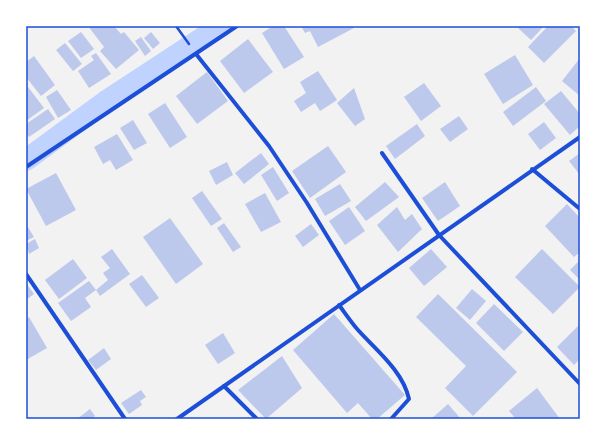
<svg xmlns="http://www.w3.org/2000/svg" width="606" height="445" viewBox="0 0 606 445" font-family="'Playfair Display',serif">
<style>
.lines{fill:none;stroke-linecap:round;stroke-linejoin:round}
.canal{stroke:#bfd3fe;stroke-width:22}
.building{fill:#bdc9ec}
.path{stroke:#1d4ed8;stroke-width:2.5}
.minor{stroke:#1d4ed8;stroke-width:4}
.neatline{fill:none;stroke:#1d4ed8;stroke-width:1.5}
</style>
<rect width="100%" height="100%" fill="#f2f2f2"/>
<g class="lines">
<polyline class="canal" points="26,160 105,102 221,26"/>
</g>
<g class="building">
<polygon points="88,26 114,26 121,34 124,32 139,50 116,69 100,51 104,47"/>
<polygon points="273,26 284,26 304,57 284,69 262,33"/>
<polygon points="301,26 352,26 354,28 318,47 310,31 305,33"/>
<polygon points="520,26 544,26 531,40 518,28"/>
<polygon points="548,26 571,26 576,31 544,63 528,47"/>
<polygon points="81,32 94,49 81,58 68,41"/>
<polygon points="151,32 160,43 153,49 144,38"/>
<polygon points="141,37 151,51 145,56 135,41"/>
<polygon points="248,39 273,72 244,93 220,61"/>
<polygon points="65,43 82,64 73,71 56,50"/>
<polygon points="96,53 111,74 89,88 78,71 94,60 91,56"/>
<polygon points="515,55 533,85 503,104 484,74"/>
<polygon points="34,56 55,85 41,96 26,77 26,62"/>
<polygon points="580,58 580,96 562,81"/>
<polygon points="318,71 337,100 320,111 315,103 301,112 294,101 306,93 300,82"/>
<polygon points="207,72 228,101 197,124 176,96"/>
<polygon points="424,83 441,106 421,121 404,97"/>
<polygon points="28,87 44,108 26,121 26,89"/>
<polygon points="536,87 546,101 513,126 503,112"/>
<polygon points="354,88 365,119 355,126 337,103"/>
<polygon points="57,90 71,110 58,118 46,97"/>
<polygon points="561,91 580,114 580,126 570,135 544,104"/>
<polygon points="165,103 187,137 170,148 148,114"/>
<polygon points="48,109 55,119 29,137 26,133 26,124"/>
<polygon points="459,116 468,129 450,142 440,129"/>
<polygon points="133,120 147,143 134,150 120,128"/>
<polygon points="544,122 556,138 540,150 528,134"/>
<polygon points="417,124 425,136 395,159 386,146"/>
<polygon points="117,134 133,160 116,170 110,160 103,164 94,147"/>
<polygon points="328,146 346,172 310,198 292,171"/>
<polygon points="261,153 269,164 244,184 235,173"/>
<polygon points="580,153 580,175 569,161"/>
<polygon points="227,162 233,175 216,185 209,171"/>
<polygon points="273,167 289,193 277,201 261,175"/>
<polygon points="56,173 76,210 46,226 26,189"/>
<polygon points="385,182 399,197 366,221 355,207"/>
<polygon points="445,182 460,206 438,221 422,198"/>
<polygon points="340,184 351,201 325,216 315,199"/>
<polygon points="202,191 222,219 211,226 192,198"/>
<polygon points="265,193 281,222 261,232 245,204"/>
<polygon points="567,204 580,218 580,252 574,257 545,226"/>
<polygon points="349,207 365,231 345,245 329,221"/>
<polygon points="397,207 405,220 412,214 422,229 398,252 377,225"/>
<polygon points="170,218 203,264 176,284 143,237"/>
<polygon points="224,223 241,247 233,252 217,228"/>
<polygon points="26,224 34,237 26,241"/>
<polygon points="311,224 319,235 303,247 295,236"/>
<polygon points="35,239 39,248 29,254 26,244"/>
<polygon points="112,249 130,274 100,296 96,290 108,280 103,273 110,268 101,257"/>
<polygon points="431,249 447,267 424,286 409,268"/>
<polygon points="542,249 580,287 553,314 515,277"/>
<polygon points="73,259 87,278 59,299 45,280"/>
<polygon points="580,260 580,280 570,270"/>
<polygon points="142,275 159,298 146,307 129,284"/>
<polygon points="89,281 96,290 85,298 91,307 71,321 58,303"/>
<polygon points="26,283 34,294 26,300"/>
<polygon points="472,289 486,301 470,320 456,308"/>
<polygon points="438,294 517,372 473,416 445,388 466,366 416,317"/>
<polygon points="494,304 523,332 504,351 476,323"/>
<polygon points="334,314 405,395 377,419 372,419 358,403 347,413 293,350"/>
<polygon points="29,317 47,348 26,360 26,319"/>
<polygon points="580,324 580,359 574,365 557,347"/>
<polygon points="223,333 235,353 218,364 205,345"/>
<polygon points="104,348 111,359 96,370 88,360"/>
<polygon points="282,356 302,388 266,419 238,390"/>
<polygon points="537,388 560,419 516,419 509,411"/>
<polygon points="141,390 146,397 140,401 142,405 129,414 121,403"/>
<polygon points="448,404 461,419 431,419"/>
<polygon points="90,409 95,416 91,419 77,419"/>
</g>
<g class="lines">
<polyline class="path" points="176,26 189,44"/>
<g class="minor">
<polyline points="196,54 269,146 307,203 360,290"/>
<polyline points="382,153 439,235 580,384"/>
<polyline points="26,167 237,26"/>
<polyline points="532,169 580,209"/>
<polyline points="26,274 125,419"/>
<path d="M339,305c6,8 12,17 19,25 18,20 45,41 51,69l-18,20"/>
<polyline points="224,386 257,419"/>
<polyline points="177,419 580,137"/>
</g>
</g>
<rect width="606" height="445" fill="none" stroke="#ffffff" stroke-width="54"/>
<rect x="27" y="27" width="552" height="391" class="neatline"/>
</svg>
